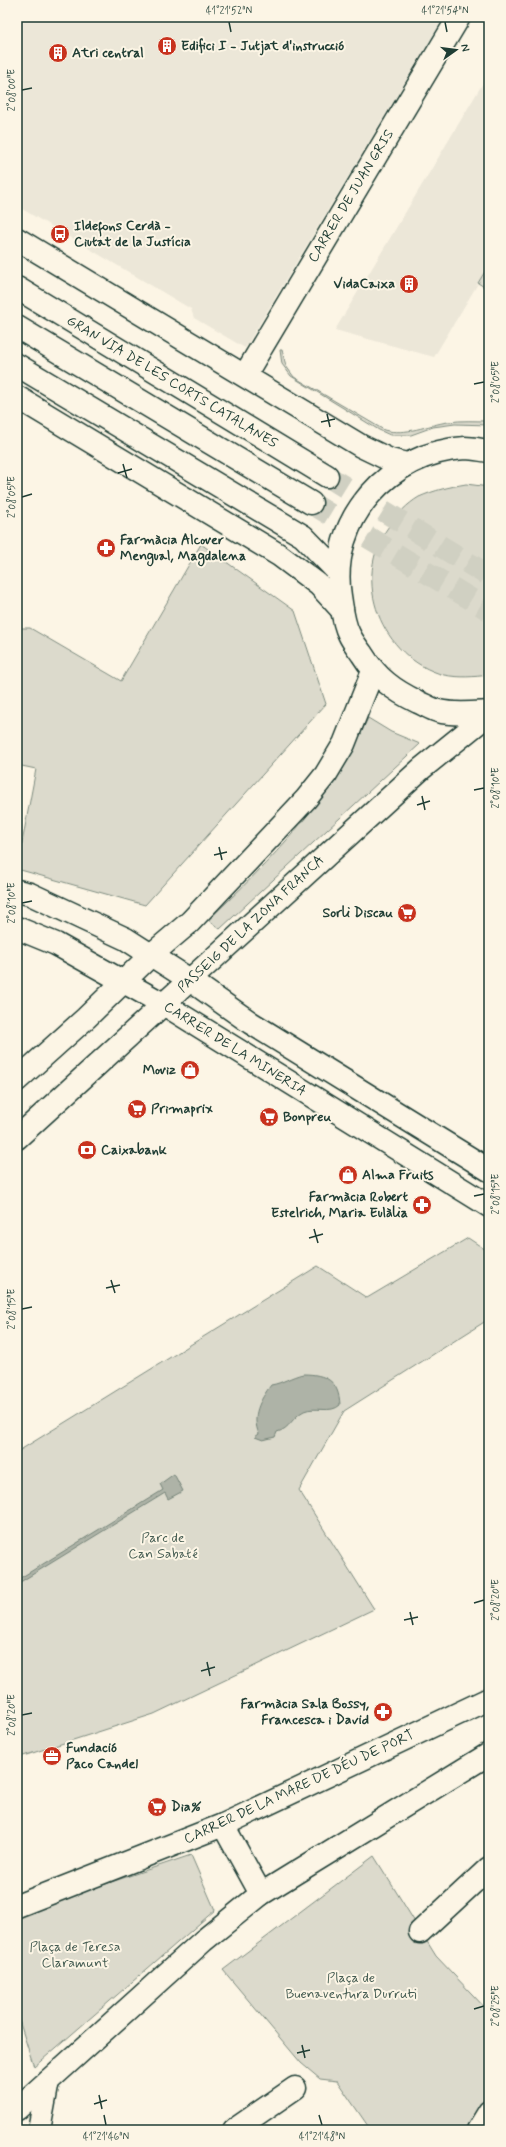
<svg xmlns="http://www.w3.org/2000/svg" width="506" height="2147" viewBox="0 0 506 2147" font-family="Mynerve,sans-serif">
<style>
.built{fill:#ece7d8}
.green{fill:#dcdacc;stroke:#7e8c80}
.water{fill:#aeb3a7;stroke:#758479}
.lines{fill:none;stroke-linecap:round;stroke-linejoin:round}
.highway-tunnel{stroke:#d0d0c2;stroke-width:22;stroke-dasharray:22 11;stroke-linecap:butt}
.street-casing{stroke:#1f3d34;stroke-width:25}
.secondary-casing{stroke:#1f3d34;stroke-width:25}
.primary-casing{stroke:#1f3d34;stroke-width:25}
.highway-casing{stroke:#1f3d34;stroke-width:25}
.street{stroke:#fcf5e5;stroke-width:22}
.secondary{stroke:#fcf5e5;stroke-width:22}
.primary{stroke:#fcf5e5;stroke-width:22}
.highway{stroke:#fcf5e5;stroke-width:22}
.ticks{fill:none;stroke:#1f3d34;stroke-width:1.5}
.labels{text-anchor:middle;dominant-baseline:central;stroke-width:4;stroke-linejoin:round;paint-order:stroke}
.poi-label{font-size:14px;font-weight:bold;fill:#1f3d34;stroke:#fcf5e5;text-anchor:start}
.street-label{font-size:14px;fill:#1f3d34;stroke:#fcf5e5}
.park-label{font-size:14px;fill:#455c52;stroke:#fcf5e5}
.neatline{fill:none;stroke:#1f3d34;stroke-width:1.5}
.ticks-label{font-size:10px;text-anchor:middle;fill:#1f3d34}
</style>
<rect width="100%" height="100%" fill="#fcf5e5"/>
<filter id="ink" filterUnits="userSpaceOnUse"><feTurbulence type="fractalNoise" baseFrequency=".025" numOctaves="2"/><feDisplacementMap in="SourceGraphic" scale="8" xChannelSelector="R" yChannelSelector="G"/><feConvolveMatrix kernelMatrix="1 2 1 2 8 2 1 2 1" color-interpolation-filters="sRGB"/></filter>
<g filter="url(#ink)">
<g class="built">
<polygon points="17,17 444,17 245,348 194,318 191,309 17,206"/>
<polygon points="489,73 489,265 434,357 335,330"/>
</g>
<g class="green">
<polygon points="489,265 489,290 478,283"/>
<path d="M280,350h2l4,16 8,11 90,53c22,6 43,-5 64,-8 14,-2 28,-1 41,-1v4l-34,-1 -22,3 -22,8h-21l-11,-5 -88,-54 -9,-12z"/>
<path d="M466,484l23,3v188c-15,2 -30,3 -45,0 -63,-17 -94,-96 -55,-149 8,-11 18,-22 30,-29 16,-7 30,-10 47,-13z"/>
<polygon points="201,544 295,611 326,704 145,905 17,869 36,769 17,765 17,628 30,628 121,681"/>
<path d="M368,718l23,14 29,12 -200,185 -12,-9c62,-58 125,-123 160,-202z"/>
<polygon points="468,1238 489,1252 489,1319 344,1411 299,1490 374,1609 154,1714 17,1758 17,1452 318,1266 367,1298"/>
<polygon points="191,1855 215,1910 34,2067 17,2014 17,1914"/>
<polygon points="374,1856 436,1956 489,2012 489,2090 470,2130 364,2130 368,2126 337,2081 320,2079 301,2063 223,1970"/>
</g>
<g class="water">
<path d="M303,1374c23,0 36,7 37,31 -9,9 -25,1 -36,6 -12,6 -14,18 -27,21l-2,5 -12,3 -8,-3 4,-3c-8,-18 1,-34 12,-49 12,-2 19,-8 32,-11z"/>
<polygon points="174,1474 183,1491 168,1499 165,1493 17,1584 17,1580 163,1490 160,1484"/>
</g>
<g class="lines">
<g class="highway-tunnel">
<polyline points="327,476 489,576"/>
<polyline points="311,503 489,610"/>
</g>
<defs>
<g id="street">
<polyline points="245,375 459,17"/>
<polyline points="17,891 30,894 126,939 151,955"/>
<polyline points="223,1825 261,1894"/>
<polyline points="17,1906 223,1825 489,1699"/>
<polyline points="420,1932 489,1868"/>
<polyline points="39,2130 48,2081"/>
<polyline points="234,2130 295,2088"/>
<polyline points="478,2130 489,2112"/>
</g>
<g id="secondary">
<polyline points="17,239 361,446 390,460 407,464"/>
<polyline points="17,397 279,555 319,585 342,610"/>
<polyline points="17,928 56,944 165,1005 489,1206"/>
<polyline points="151,955 190,980 251,1023 489,1170"/>
<polyline points="17,1080 86,1018 151,955 190,922 306,799 326,774 344,744 373,671"/>
<polyline points="17,1138 421,769 489,714"/>
<polyline points="17,2109 203,1941 261,1894 489,1754"/>
</g>
<path id="primary" d="M489,451c-8,-1 -16,-3 -24,-3 -75,4 -137,71 -125,148 2,12 3,27 9,38 3,7 8,13 13,20 15,24 31,36 56,48 7,3 13,7 20,9 16,4 34,2 51,1"/>
<g id="highway">
<polyline points="17,288 327,476"/>
<polyline points="17,327 311,503"/>
<polyline points="17,365 303,536 338,572"/>
</g>
</defs>
<use href="#street" class="street-casing"/>
<use href="#secondary" class="secondary-casing"/>
<use href="#primary" class="primary-casing"/>
<use href="#highway" class="highway-casing"/>
<use href="#street" class="street"/>
<use href="#secondary" class="secondary"/>
<use href="#primary" class="primary"/>
<use href="#highway" class="highway"/>
</g>
</g>
<path class="ticks" d="M229,22l2,10M445,22l2,10M22,90l10,-2M474,384l10,-2M327,414l3,13M321,422l14,-3M123,464l4,14M118,473l14,-4M22,497l10,-3M474,790l10,-2M422,796l3,14M417,805l13,-4M219,847l3,13M214,855l13,-3M22,903l10,-2M474,1196l10,-2M314,1229l4,14M309,1238l14,-4M111,1280l4,13M106,1288l14,-3M22,1309l10,-2M474,1603l10,-3M410,1612l3,13M404,1620l14,-3M207,1662l3,14M201,1671l14,-4M22,1715l10,-2M474,2009l10,-3M302,2045l3,13M297,2053l13,-3M99,2095l3,14M94,2104l13,-4M104,2115l2,10M319,2115l3,10"/>
<defs>
<symbol id="building-disc" viewBox="-11 -11 22 22"><circle r="9.5" fill="#c8321e" stroke="#fcf5e5"/><path d="M-4-6H4V6H1V3H-1V6H-4ZM-2.5-4.3h1.7v1.8h-1.7ZM.8-4.3h1.7v1.8H.8ZM-2.5-1h1.7V.8h-1.7ZM.8-1h1.7V.8H.8Z" fill="#fff"/></symbol>
<symbol id="bus-disc" viewBox="-11 -11 22 22"><circle r="9.5" fill="#c8321e" stroke="#fcf5e5"/><path d="M-5-6H5V4H4V6H2V4H-2V6H-4V4H-5ZM-3.5-4V0h7V-4ZM-3.5 1.2v1.5H-2V1.2ZM2 1.2v1.5H3.5V1.2Z" fill="#fff"/></symbol>
<symbol id="pharmacy-disc" viewBox="-11 -11 22 22"><circle r="9.5" fill="#c8321e" stroke="#fcf5e5"/><path d="M-2-6h4v4h4v4h-4v4h-4v-4h-4v-4h4Z" fill="#fff"/></symbol>
<symbol id="supermarket-disc" viewBox="-11 -11 22 22"><circle r="9.5" fill="#c8321e" stroke="#fcf5e5"/><path d="M-6-5.5h2.5l.6 2H6L4.5 2H-2.5L-4.4-4H-6ZM-1.5 3.2a1.3 1.3 0 1 0 .1 0ZM3 3.2a1.3 1.3 0 1 0 .1 0Z" fill="#fff"/></symbol>
<symbol id="shop-disc" viewBox="-11 -11 22 22"><circle r="9.5" fill="#c8321e" stroke="#fcf5e5"/><path d="M-5-2.5h2.3a2.7 3.5 0 0 1 5.4 0H5L5.5 6h-11ZM-1.5-2.5h3a1.5 2.3 0 0 0-3 0Z" fill="#fff"/></symbol>
<symbol id="bank-disc" viewBox="-11 -11 22 22"><circle r="9.5" fill="#c8321e" stroke="#fcf5e5"/><path d="M-6-4H6V4H-6ZM0-2.3a2.3 2.3 0 1 0 0 4.6a2.3 2.3 0 1 0 0-4.6Z" fill="#fff"/></symbol>
<symbol id="office-disc" viewBox="-11 -11 22 22"><circle r="9.5" fill="#c8321e" stroke="#fcf5e5"/><path d="M-6-3h4V-5.5h4V-3h4V5H-6ZM-1-4.5V-3h2v-1.5ZM-6 0V1H6V0Z" fill="#fff"/></symbol>
</defs>
<g fill-rule="evenodd">
<use href="#building-disc" x="156" y="35" width="22" height="22"/>
<use href="#building-disc" x="47" y="42" width="22" height="22"/>
<use href="#bus-disc" x="49" y="223" width="22" height="22"/>
<use href="#building-disc" x="398" y="273" width="22" height="22"/>
<use href="#pharmacy-disc" x="95" y="537" width="22" height="22"/>
<use href="#supermarket-disc" x="396" y="902" width="22" height="22"/>
<use href="#shop-disc" x="179" y="1059" width="22" height="22"/>
<use href="#supermarket-disc" x="126" y="1098" width="22" height="22"/>
<use href="#supermarket-disc" x="258" y="1106" width="22" height="22"/>
<use href="#bank-disc" x="76" y="1139" width="22" height="22"/>
<use href="#shop-disc" x="337" y="1164" width="22" height="22"/>
<use href="#pharmacy-disc" x="411" y="1194" width="22" height="22"/>
<use href="#pharmacy-disc" x="372" y="1701" width="22" height="22"/>
<use href="#office-disc" x="41" y="1745" width="22" height="22"/>
<use href="#supermarket-disc" x="146" y="1796" width="22" height="22"/>
</g>
<g class="labels">
<g class="poi-label">
<text x="181" y="46">Edifici I - Jutjat d'instrucció</text>
<text x="72" y="53">Atri central</text>
<text x="74" y="226">Ildefons Cerdà -<tspan x="74" dy="16">Ciutat de la Justícia</tspan></text>
<text x="395" y="284" text-anchor="end">VidaCaixa</text>
<text x="120" y="540">Farmàcia Alcover<tspan x="120" dy="16">Mengual, Magdalena</tspan></text>
<text x="393" y="913" text-anchor="end">Sorli Discau</text>
<text x="176" y="1070" text-anchor="end">Moviz</text>
<text x="151" y="1109">Primaprix</text>
<text x="283" y="1117">Bonpreu</text>
<text x="101" y="1150">Caixabank</text>
<text x="362" y="1175">Alma Fruits</text>
<text x="408" y="1197" text-anchor="end">Farmàcia Robert<tspan x="408" dy="16">Estelrich, Maria Eulàlia</tspan></text>
<text x="369" y="1704" text-anchor="end">Farmàcia Sala Bossy,<tspan x="369" dy="16">Francesca i David</tspan></text>
<text x="66" y="1748">Fundació<tspan x="66" dy="16">Paco Candel</tspan></text>
<text x="171" y="1807">Dia%</text>
</g>
<g class="street-label">
<text transform="translate(351 196) rotate(-59)">CARRER DE JUAN GRIS</text>
<text transform="translate(172 382) rotate(31)">GRAN VIA DE LES CORTS CATALANES</text>
<text transform="translate(251 924) rotate(-43)">PASSEIG DE LA ZONA FRANCA</text>
<text transform="translate(235 1049) rotate(32)">CARRER DE LA MINERIA</text>
<text transform="translate(299 1787) rotate(-25)">CARRER DE LA MARE DE DÉU DE PORT</text>
</g>
<g class="park-label">
<text x="163" y="1538">Parc de<tspan x="163" dy="16">Can Sabaté</tspan></text>
<text x="75" y="1947">Plaça de Teresa<tspan x="75" dy="16">Claramunt</tspan></text>
<text x="351" y="1978">Plaça de<tspan x="351" dy="16">Buenaventura Durruti</tspan></text>
</g>
</g>
<rect width="506" height="2147" fill="none" stroke="#fcf5e5" stroke-width="44"/>
<g transform="translate(456 50) rotate(76)" stroke="#fcf5e5" stroke-width="3" paint-order="stroke">
<path d="M0-3L7 15L0 10L-7 15Z" fill="#1f3d34"/>
<text y="-6" font-size="11" font-weight="bold" text-anchor="middle" fill="#1f3d34">N</text>
</g>
<rect x="22" y="22" width="462" height="2103" class="neatline"/>
<g class="ticks-label">
<text x="229" y="14">41°21'52"N</text>
<text x="445" y="14">41°21'54"N</text>
<text transform="translate(11 90) rotate(-90)" y="4">2°08'00"E</text>
<text transform="translate(495 382) rotate(-90)" y="4">2°08'05"E</text>
<text transform="translate(11 497) rotate(-90)" y="4">2°08'05"E</text>
<text transform="translate(495 788) rotate(-90)" y="4">2°08'10"E</text>
<text transform="translate(11 903) rotate(-90)" y="4">2°08'10"E</text>
<text transform="translate(495 1194) rotate(-90)" y="4">2°08'15"E</text>
<text transform="translate(11 1309) rotate(-90)" y="4">2°08'15"E</text>
<text transform="translate(495 1600) rotate(-90)" y="4">2°08'20"E</text>
<text transform="translate(11 1715) rotate(-90)" y="4">2°08'20"E</text>
<text transform="translate(495 2006) rotate(-90)" y="4">2°08'25"E</text>
<text x="106" y="2140">41°21'46"N</text>
<text x="322" y="2140">41°21'48"N</text>
</g>
</svg>
